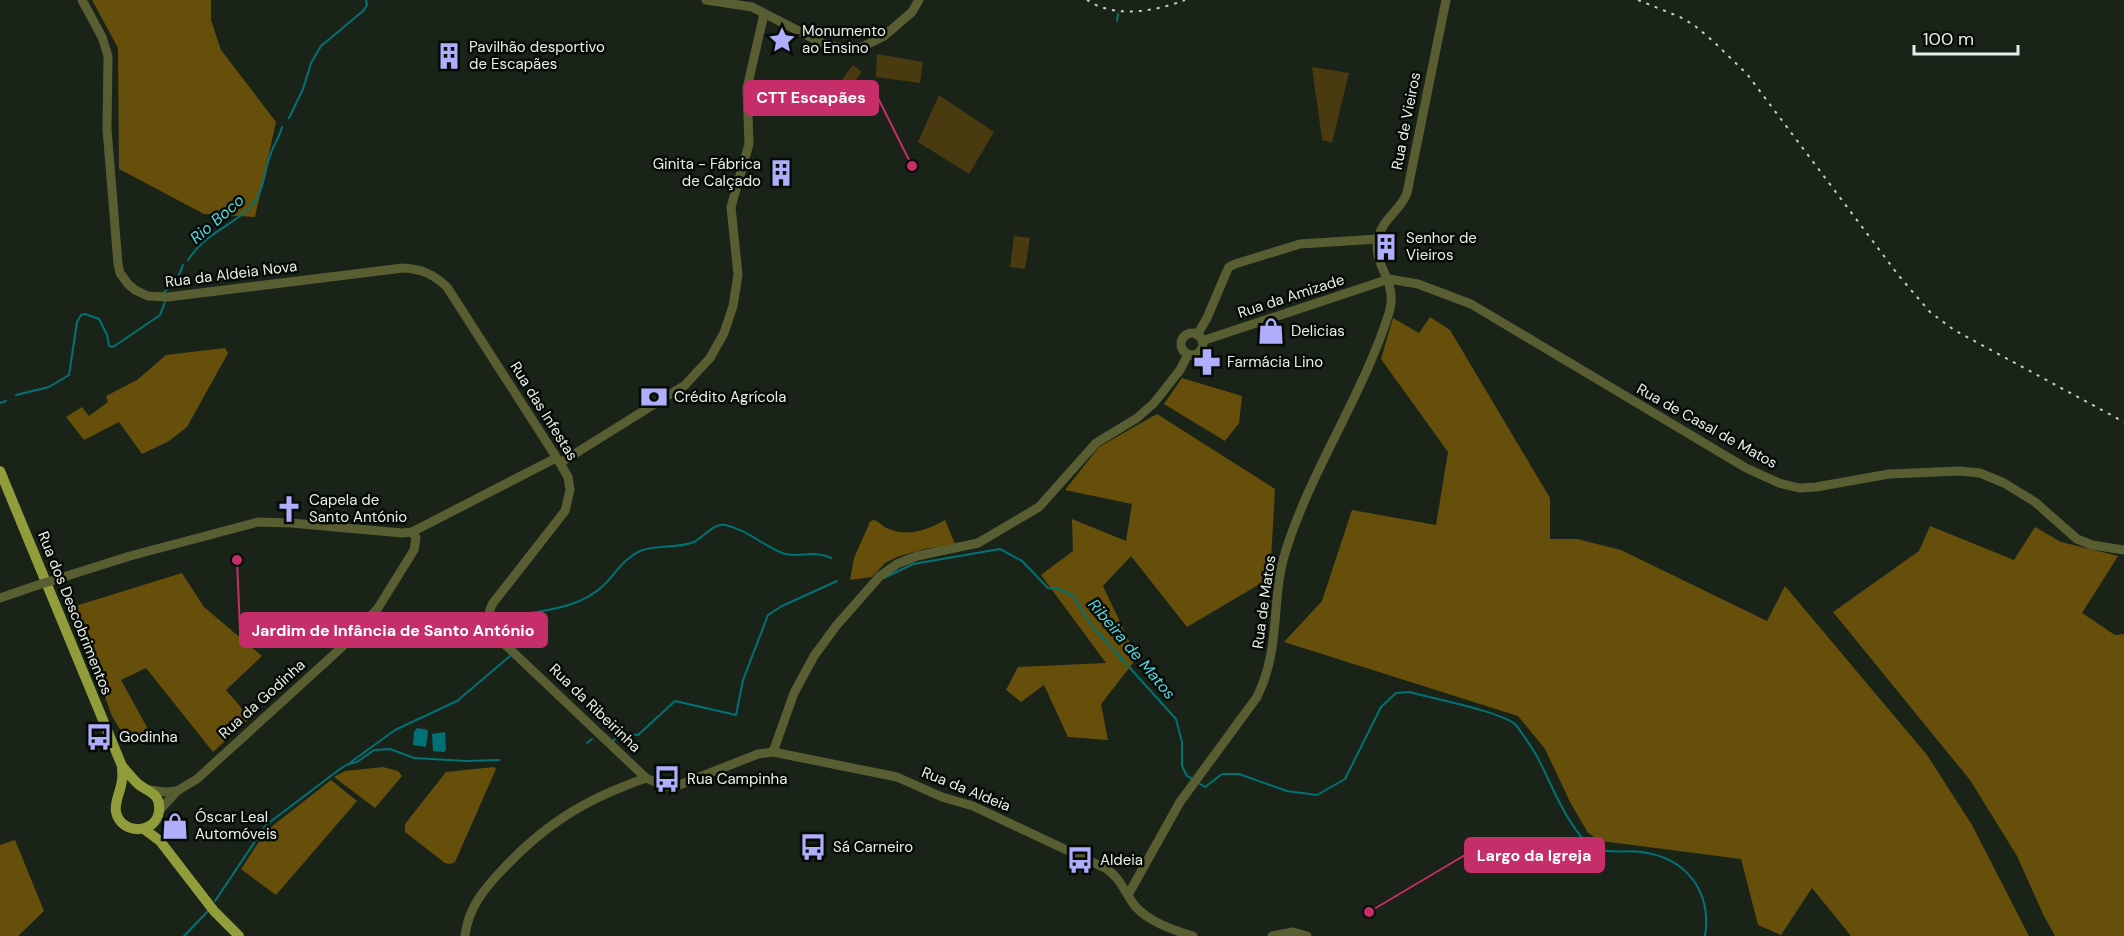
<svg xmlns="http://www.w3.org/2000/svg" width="2124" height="936" viewBox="0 0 2124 936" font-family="'DM Sans',sans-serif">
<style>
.green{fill:#493a0f}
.forest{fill:#664f0a}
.water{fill:#007276}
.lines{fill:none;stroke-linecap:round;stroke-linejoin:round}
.stream{stroke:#007276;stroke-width:2}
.minor{stroke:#585e32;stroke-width:9}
.major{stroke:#909d3a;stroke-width:10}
.rail{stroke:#c7cfc7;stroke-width:2;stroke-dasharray:3 6;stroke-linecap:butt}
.minor-bridge{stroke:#585e32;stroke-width:9}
.labels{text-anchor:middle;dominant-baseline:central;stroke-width:5;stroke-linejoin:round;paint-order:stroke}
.poi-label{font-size:15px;fill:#e8efe8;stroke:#070b07;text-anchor:start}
.street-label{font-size:15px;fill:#e8efe8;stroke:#070b07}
.water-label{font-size:16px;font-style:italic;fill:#53d9df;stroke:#070b07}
.leader{fill:none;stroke:#c62e69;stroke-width:2}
.callout-dot{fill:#c62e69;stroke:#070b07;stroke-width:2}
.callout{fill:#c62e69;stroke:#c62e69;stroke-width:2}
.callout-label{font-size:16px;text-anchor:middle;font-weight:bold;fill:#fff}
</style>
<rect width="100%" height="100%" fill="#192318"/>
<g class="green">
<polygon points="877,54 923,62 920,83 876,77"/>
<polygon points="853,65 862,72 850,88 841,81"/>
<polygon points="1312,67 1349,73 1332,143 1322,140"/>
<polygon points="939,95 994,132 969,174 918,142"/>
<polygon points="1014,236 1030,238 1025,269 1010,267"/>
</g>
<g class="forest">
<polygon points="92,0 211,0 211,20 221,50 276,122 255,217 204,214 119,169 118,48"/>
<polygon points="1430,317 1450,330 1550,498 1550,539 1577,539 1621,550 1767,621 1785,586 1927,755 1972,825 2029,936 1851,936 1812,888 1781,935 1758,925 1741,859 1601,841 1588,833 1570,802 1545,749 1518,716 1284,642 1322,601 1352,510 1436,525 1448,452 1381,359 1393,318 1419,333"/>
<polygon points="225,348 228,353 187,427 169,441 142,454 119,422 84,440 66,417 82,407 89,416 108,402 106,396 137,380 166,355"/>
<polygon points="1182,378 1242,396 1239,423 1225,441 1164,404"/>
<polygon points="1157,414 1275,489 1270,578 1187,627 1131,556 1103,586 1137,658 1101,704 1108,740 1068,737 1044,685 1021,702 1006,690 1018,667 1106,663 1041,575 1073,551 1072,519 1126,541 1132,504 1065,490 1099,447"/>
<path d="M873,520c6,1 10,7 16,9 20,8 38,1 56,-9l10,24 -31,5 -27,8 -12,6 -13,14 -22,3 4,-22 16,-36z"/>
<polygon points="1930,526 2014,560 2035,527 2061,542 2118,556 2082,613 2115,635 2124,634 2124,936 2055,936 2043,914 2017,856 1970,780 1833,612 1919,551"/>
<polygon points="182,573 204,607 262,656 226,690 250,718 213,752 146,668 121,680 148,729 129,744 112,716 95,669 69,608"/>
<polygon points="383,767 398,771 402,776 375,808 334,777 345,771"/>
<polygon points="494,767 496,769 455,862 450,864 445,863 405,832 405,824 446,772"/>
<polygon points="331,780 357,801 276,895 241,869 266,831"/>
<polygon points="15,840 44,911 18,936 0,936 0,845"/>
</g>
<g class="water">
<polygon points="417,728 428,730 426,747 413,745 414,732"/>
<polygon points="445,732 446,750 444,752 433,751 432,734"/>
</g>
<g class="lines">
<g class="stream">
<polyline points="1117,21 1118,14"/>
<polyline points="289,118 303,89 311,63 321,46 363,11 367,5 366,0"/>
<path d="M188,260c16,-25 37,-31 57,-48 21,-17 17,-37 26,-59 3,-9 9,-17 11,-26"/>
<polyline points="164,292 176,282 183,265"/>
<polyline points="16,395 49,387 69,375 77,322 81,315 85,314 99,319 107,335 109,346 113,347 160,315 165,302"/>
<polyline points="0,403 6,401"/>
<polyline points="884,578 913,564 1000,549 1022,561 1048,588 1059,589 1073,596 1092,626 1176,719 1182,742 1182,766 1187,776 1191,778"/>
<path d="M519,615c30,-5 62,-8 85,-30 12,-12 19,-26 36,-34 17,-7 37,-2 54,-9 10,-5 19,-19 31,-17 21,4 37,20 57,28 17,6 31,-4 49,5"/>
<polyline points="613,741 620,733 638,735 675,701 736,715 743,680 768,615 782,606 837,581"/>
<polyline points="587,743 592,739"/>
<polyline points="351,762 395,730 457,701 510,656"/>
<path d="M1200,784l5,3 17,-13h17l48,17 30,4 28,-16 36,-72 15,-14 14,-1c24,7 88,19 105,32 3,3 6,8 8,11 22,28 30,63 51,92 5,7 11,16 18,20 15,7 35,3 50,5 44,6 70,39 63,84"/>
<polyline points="215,901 266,825 340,769 348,764 357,762 374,750 390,749 414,758 466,761 499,760"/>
<polyline points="184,936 208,911"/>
</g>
<g class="minor">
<path d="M82,0l20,37 6,19 -1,73 11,135 2,9 8,11 7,6 13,6 20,1 235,-29c19,1 30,6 44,19l113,176 8,14 2,13 -5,21 -72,92c-7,13 -5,21 3,33l150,142 18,8 10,1 84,-33 15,-2 124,25 45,20 31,9 134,63c14,10 18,24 28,37 14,16 38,24 58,30"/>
<polyline points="706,0 752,7 822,43 842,48 862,47 884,36 912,12 919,0"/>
<circle cx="1192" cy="344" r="11"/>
<polyline points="1197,335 1207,318 1226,273 1229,267 1235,264 1300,244 1378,239"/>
<polyline points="1202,341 1389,279 1418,284 1471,304 1746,468 1779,483 1799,488 1816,487 1889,474 1960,471 1980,473 2004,483 2035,502 2077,539 2092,545 2124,550"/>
<polyline points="560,463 685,385 710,358 724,333 733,306 738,275 731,207 749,144 747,88 764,14"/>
<polyline points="54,580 130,556 258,522 291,523 402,533 412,532 556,458"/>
<polyline points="0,598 38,585"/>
<polyline points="773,752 794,693 814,656 836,626 880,576 897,564 917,556 978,543 1039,507 1096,443 1137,418 1154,403 1180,370 1188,354"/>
<polyline points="150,790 165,792 177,791"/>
<polyline points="159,811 177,791 197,779 341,648 378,608 414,550 416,538 412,532"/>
<path d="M1128,895l52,-93 77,-105c25,-51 13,-97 29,-147 26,-82 77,-155 103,-237 10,-33 -17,-46 -11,-74 3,-19 23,-29 29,-46l39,-193"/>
<path d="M465,936c3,-28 19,-47 38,-67 43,-46 83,-70 143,-91"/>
<polyline points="1272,936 1293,932 1307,936"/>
</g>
<g class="major">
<path d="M0,471l122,295c0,5 1,10 0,14 -1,11 -8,22 -6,32 5,23 40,23 43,-1 2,-18 -11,-19 -21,-27 -6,-6 -11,-12 -16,-18"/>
<polyline points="144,829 160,841 214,911 239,936"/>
</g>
<g class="rail">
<path d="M1087,0c5,3 12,7 17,8 27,8 57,1 81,-8"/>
<polyline points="1638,0 1680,17 1694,25 1714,42 1747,74 1899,276 1930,312 1954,330 2124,422"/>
</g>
<polyline class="minor-bridge" points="38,585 54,580"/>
</g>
<defs>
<symbol id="sight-bare" viewBox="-9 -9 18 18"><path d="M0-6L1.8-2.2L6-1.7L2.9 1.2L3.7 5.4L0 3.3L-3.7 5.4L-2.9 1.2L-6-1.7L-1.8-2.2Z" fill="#aeaefb" stroke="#070b07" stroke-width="2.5" paint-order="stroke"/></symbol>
<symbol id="building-bare" viewBox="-9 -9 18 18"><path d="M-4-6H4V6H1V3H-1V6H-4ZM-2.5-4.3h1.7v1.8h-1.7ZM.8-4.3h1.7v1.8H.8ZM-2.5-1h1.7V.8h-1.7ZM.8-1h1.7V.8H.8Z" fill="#aeaefb" stroke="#070b07" stroke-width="2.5" paint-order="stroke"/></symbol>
<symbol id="shop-bare" viewBox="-9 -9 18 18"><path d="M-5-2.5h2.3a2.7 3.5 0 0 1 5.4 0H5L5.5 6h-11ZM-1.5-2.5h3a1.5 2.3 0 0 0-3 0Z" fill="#aeaefb" stroke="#070b07" stroke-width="2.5" paint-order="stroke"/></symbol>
<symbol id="pharmacy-bare" viewBox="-9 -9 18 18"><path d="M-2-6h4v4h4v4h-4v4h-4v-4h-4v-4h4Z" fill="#aeaefb" stroke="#070b07" stroke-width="2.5" paint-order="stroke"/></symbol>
<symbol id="bank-bare" viewBox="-9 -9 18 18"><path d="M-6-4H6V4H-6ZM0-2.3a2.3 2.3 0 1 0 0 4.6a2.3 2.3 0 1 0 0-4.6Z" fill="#aeaefb" stroke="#070b07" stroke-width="2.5" paint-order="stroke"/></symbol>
<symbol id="church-bare" viewBox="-9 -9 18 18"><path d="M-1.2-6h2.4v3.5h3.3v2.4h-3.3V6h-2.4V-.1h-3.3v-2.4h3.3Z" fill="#aeaefb" stroke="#070b07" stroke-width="2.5" paint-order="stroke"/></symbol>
<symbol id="bus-bare" viewBox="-9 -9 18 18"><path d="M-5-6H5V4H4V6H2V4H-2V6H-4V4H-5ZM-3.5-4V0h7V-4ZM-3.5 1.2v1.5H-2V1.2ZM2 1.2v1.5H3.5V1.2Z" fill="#aeaefb" stroke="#070b07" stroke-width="2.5" paint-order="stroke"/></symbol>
</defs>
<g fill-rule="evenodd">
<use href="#sight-bare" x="763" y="21" width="38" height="38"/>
<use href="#building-bare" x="430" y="37" width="38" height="38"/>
<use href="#building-bare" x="762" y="154" width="38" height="38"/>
<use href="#building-bare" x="1367" y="228" width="38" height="38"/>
<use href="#shop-bare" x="1252" y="312" width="38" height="38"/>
<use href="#pharmacy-bare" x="1188" y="343" width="38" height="38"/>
<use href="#bank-bare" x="635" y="378" width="38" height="38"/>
<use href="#church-bare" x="270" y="490" width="38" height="38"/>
<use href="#bus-bare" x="80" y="718" width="38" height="38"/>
<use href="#bus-bare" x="648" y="760" width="38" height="38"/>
<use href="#shop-bare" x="156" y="807" width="38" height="38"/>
<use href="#bus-bare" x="794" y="828" width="38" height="38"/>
<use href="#bus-bare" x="1061" y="841" width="38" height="38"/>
</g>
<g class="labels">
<g class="poi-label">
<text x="802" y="31">Monumento<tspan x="802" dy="17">ao Ensino</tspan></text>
<text x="469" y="47">Pavilhão desportivo<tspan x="469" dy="17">de Escapães</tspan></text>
<text x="761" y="164" text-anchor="end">Ginita - Fábrica<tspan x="761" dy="17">de Calçado</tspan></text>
<text x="1406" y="238">Senhor de<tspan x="1406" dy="17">Vieiros</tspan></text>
<text x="1291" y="331">Delicias</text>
<text x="1227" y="362">Farmácia Lino</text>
<text x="674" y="397">Crédito Agrícola</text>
<text x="309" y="500">Capela de<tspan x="309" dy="17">Santo António</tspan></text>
<text x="119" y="737">Godinha</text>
<text x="687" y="779">Rua Campinha</text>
<text x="195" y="817">Óscar Leal<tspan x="195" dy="17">Automóveis</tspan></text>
<text x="833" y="847">Sá Carneiro</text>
<text x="1100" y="860">Aldeia</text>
</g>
<g class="street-label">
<text transform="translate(1406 121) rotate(-79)">Rua de Vieiros</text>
<text transform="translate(231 274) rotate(-7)">Rua da Aldeia Nova</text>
<text transform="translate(1291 296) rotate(-18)">Rua da Amizade</text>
<text transform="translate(544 411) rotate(58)">Rua das Infestas</text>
<text transform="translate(1707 426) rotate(29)">Rua de Casal de Matos</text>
<text transform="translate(1264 602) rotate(-82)">Rua de Matos</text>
<text transform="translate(75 613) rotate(68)">Rua dos Descobrimentos</text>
<text transform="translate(262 699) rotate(-42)">Rua da Godinha</text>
<text transform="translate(595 708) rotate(44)">Rua da Ribeirinha</text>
<text transform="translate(966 789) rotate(22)">Rua da Aldeia</text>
</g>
<g class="water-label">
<text transform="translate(217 219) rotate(-41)">Rio Boco</text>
<text transform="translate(1132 649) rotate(50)">Ribeira de Matos</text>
</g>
</g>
<path class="leader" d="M912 166L878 98M237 560L240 630M1369 912L1465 855"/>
<g class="callout-dot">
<circle cx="912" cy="166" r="6"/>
<circle cx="237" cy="560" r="6"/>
<circle cx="1369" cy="912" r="6"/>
</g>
<g class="callout">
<rect x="745" y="81" width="133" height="34" rx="6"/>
<rect x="240" y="613" width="307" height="34" rx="6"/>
<rect x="1465" y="838" width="139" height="34" rx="6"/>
</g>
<g class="callout-label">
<text x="811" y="103">CTT Escapães</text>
<text x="393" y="636">Jardim de Infância de Santo António</text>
<text x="1534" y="861">Largo da Igreja</text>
</g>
<path d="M1914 45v9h104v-9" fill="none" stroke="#e8efe8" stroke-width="3"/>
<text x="1923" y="45" font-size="18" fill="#e8efe8" stroke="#070b07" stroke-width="4.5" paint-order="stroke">100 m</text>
</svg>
